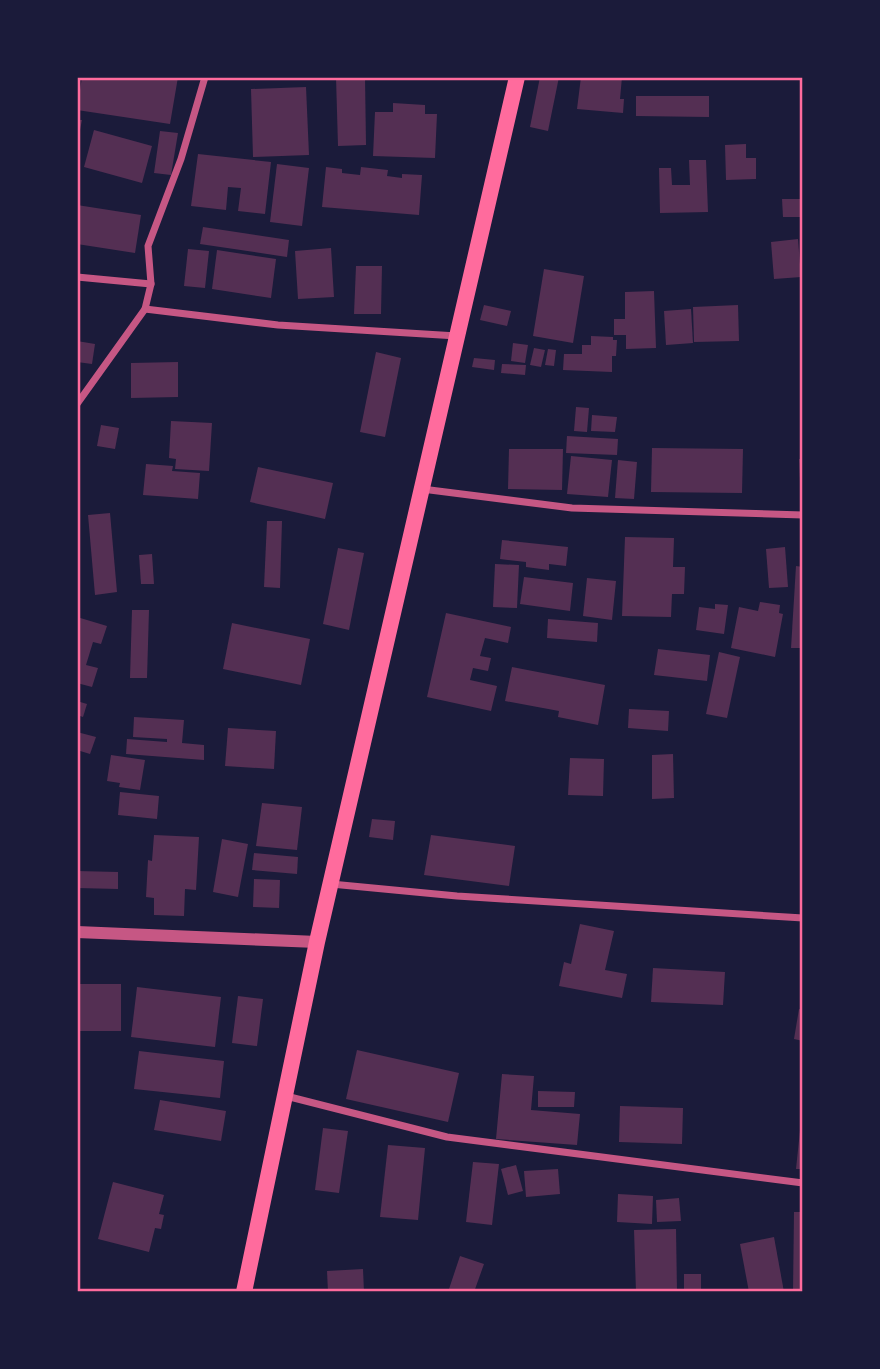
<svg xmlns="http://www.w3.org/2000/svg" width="880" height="1369" viewBox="0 0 880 1369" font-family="'Fira Sans',sans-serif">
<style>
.building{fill:#542f53}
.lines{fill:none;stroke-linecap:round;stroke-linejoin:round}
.minor{stroke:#c65784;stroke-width:7}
.tertiary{stroke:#c65784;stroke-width:12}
.primary{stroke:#ff6b9d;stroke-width:16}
.neatline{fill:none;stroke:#ff6b9d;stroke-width:2.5}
</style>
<rect width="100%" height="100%" fill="#1b1b3a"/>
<g class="building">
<polygon points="82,77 121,77 137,80 137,77 178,77 170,124 77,110"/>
<polygon points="336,77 365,77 366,145 338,146"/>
<polygon points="540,77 559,77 548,131 530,127"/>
<polygon points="581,77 622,77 620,99 624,99 623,113 577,109"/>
<polygon points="306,87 309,155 253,157 251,89"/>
<polygon points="636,96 709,96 709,117 636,116"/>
<polygon points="393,103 425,105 425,114 437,114 435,158 373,156 375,112 393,112"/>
<polygon points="77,120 82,120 78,139 77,139"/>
<polygon points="94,130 152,146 142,183 84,167"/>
<polygon points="160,131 178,133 171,175 154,173"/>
<polygon points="746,144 746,158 756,158 756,179 726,180 725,145"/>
<polygon points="198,154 271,162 265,214 238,211 241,188 228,187 226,210 191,206"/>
<polygon points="689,160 706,160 708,212 660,213 659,168 671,168 672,185 690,185"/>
<polygon points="277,164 309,168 302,226 270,222"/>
<polygon points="326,167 342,169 342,173 360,175 361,167 388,170 387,176 402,178 402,174 422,175 419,215 322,207"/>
<polygon points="782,199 803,199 803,217 783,217"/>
<polygon points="77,205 141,215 135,253 77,244"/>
<polygon points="203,227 289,240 287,257 200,244"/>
<polygon points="798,239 801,277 774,279 771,242"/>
<polygon points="331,248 334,297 298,299 295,251"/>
<polygon points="188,249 209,251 205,288 184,286"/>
<polygon points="217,250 276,259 271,298 212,289"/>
<polygon points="356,266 382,266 381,314 354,314"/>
<polygon points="544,269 584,276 573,343 533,336"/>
<polygon points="654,291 656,348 626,349 626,335 614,335 614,319 625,319 625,292"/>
<polygon points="484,305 511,311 507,326 480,320"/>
<polygon points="738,305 739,341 694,342 693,307"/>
<polygon points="691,309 693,343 666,345 664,311"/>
<polygon points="591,336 613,337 613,340 617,340 616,356 612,356 612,372 563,370 564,354 582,354 582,345 591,345"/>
<polygon points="77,341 95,344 92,364 77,362"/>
<polygon points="513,343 528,345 525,363 511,361"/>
<polygon points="534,348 545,350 541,367 530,365"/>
<polygon points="548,349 556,350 554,366 545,365"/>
<polygon points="376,352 401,358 385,437 360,432"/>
<polygon points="474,358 495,360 494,370 472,367"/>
<polygon points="178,362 178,397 131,398 131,363"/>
<polygon points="502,364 526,365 525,375 501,373"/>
<polygon points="576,407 589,408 587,432 574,431"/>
<polygon points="592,415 617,417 615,432 591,431"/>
<polygon points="171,421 212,423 209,471 175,469 176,459 169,458"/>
<polygon points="101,425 119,428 115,449 97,446"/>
<polygon points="567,436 618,439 617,455 566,453"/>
<polygon points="652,448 743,449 742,493 651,492"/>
<polygon points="509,449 563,449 562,490 508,489"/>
<polygon points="571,456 612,460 608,497 567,494"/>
<polygon points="799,459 803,459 803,504 801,504"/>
<polygon points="618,460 637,462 634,499 615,498"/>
<polygon points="146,464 173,466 172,471 200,473 198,499 143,495"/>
<polygon points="258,467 333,483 325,519 250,502"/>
<polygon points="110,513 117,592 95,595 88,515"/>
<polygon points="267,521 282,521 280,588 264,587"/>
<polygon points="625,537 674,538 673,567 685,567 684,594 672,594 671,617 622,616"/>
<polygon points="502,540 568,547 566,566 549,564 549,570 526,567 526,562 500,559"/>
<polygon points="785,547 788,587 769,588 766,549"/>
<polygon points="338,548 364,553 349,630 323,624"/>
<polygon points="152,554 154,584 141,584 139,555"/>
<polygon points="495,564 519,565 517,608 493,607"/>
<polygon points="796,566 803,567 803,648 791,648"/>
<polygon points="524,577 573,583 570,611 520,604"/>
<polygon points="587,578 616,581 612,620 583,616"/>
<polygon points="760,602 780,605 779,613 783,614 775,657 731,648 739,607 758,611"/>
<polygon points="715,604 728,605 724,634 696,630 699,607 715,609"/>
<polygon points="132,610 149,610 147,678 130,678"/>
<polygon points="446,613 511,627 508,643 485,638 480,656 491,658 488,671 473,668 470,680 497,686 491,711 427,697"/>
<polygon points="77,617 107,626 101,644 93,642 86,665 98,668 92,687 77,683"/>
<polygon points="548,619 598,623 597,642 547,638"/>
<polygon points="232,623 310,639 301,685 223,669"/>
<polygon points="658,649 710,655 707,681 654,675"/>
<polygon points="719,652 740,657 727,718 706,714"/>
<polygon points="512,667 605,685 598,725 558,717 559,711 505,701"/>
<polygon points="77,701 87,704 83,717 77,715"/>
<polygon points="629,709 669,711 668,731 628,728"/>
<polygon points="134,717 184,720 182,743 204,745 204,760 126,754 127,739 167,742 167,739 133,737"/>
<polygon points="228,728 276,731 274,769 225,766"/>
<polygon points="77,732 96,737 90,754 77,750"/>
<polygon points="673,754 674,798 652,799 652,755"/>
<polygon points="111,755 145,760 140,790 119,787 120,783 107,781"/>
<polygon points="570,758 604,759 603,796 568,795"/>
<polygon points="120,792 159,796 157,819 118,815"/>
<polygon points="262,803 302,807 297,850 256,846"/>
<polygon points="372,819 395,821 393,840 369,837"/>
<polygon points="154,835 199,837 196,890 185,889 184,916 154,915 154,898 146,897 148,860 152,861"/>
<polygon points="431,835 515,846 509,886 424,875"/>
<polygon points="222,839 248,844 238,897 213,892"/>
<polygon points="254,853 298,857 297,874 252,870"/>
<polygon points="77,871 118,872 118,889 77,888"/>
<polygon points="254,879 280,880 279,908 253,907"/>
<polygon points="580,924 614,931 605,970 627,974 622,998 559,986 564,962 571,964"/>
<polygon points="653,968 725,972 723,1005 651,1002"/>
<rect x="77" y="984" width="44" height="47"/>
<polygon points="137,987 221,997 215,1047 131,1037"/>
<polygon points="238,996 263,999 257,1046 232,1043"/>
<polygon points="799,1009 803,1010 803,1041 794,1039"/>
<polygon points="357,1050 459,1073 448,1122 346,1099"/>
<polygon points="139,1051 224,1061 220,1098 134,1089"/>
<polygon points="502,1074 534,1076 531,1110 580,1114 577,1145 496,1139"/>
<polygon points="538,1091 575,1092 574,1107 538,1107"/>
<polygon points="160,1100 226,1111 221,1141 154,1130"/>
<polygon points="620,1106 683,1108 682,1144 619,1142"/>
<polygon points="801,1121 803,1121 803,1169 796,1169"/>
<polygon points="323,1128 348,1131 339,1193 315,1190"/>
<polygon points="388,1145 425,1148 418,1220 380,1217"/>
<polygon points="473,1162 499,1164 492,1225 466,1222"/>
<polygon points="516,1165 523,1191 508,1195 501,1169"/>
<polygon points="558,1169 560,1194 526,1197 524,1171"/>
<polygon points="113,1182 164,1195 159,1214 164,1215 161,1229 155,1228 149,1252 98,1239"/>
<polygon points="618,1194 653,1196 652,1224 617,1222"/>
<polygon points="679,1198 681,1221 657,1222 656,1200"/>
<polygon points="794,1212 803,1212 803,1292 793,1292"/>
<polygon points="676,1229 677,1292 636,1292 634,1230"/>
<polygon points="774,1237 784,1292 749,1292 740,1244"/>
<polygon points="460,1256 484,1264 474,1292 448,1292"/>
<polygon points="363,1269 364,1292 328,1292 327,1271"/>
<rect x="684" y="1274" width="17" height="18"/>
</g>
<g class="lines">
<g class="minor">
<polyline points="77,277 151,284"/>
<polyline points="145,309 278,325 457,336"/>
<polyline points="77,404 145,309 151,284 148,246 181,159 205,77"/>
<polyline points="422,489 572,508 803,515"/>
<polyline points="331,884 457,896 803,918"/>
<polyline points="286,1096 447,1137 803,1183"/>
</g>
<polyline class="tertiary" points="77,932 317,942"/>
<polyline class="primary" points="244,1292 317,942 517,77"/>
</g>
<rect width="880" height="1369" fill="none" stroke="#1b1b3a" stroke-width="158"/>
<rect x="79" y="79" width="722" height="1211" class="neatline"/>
</svg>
